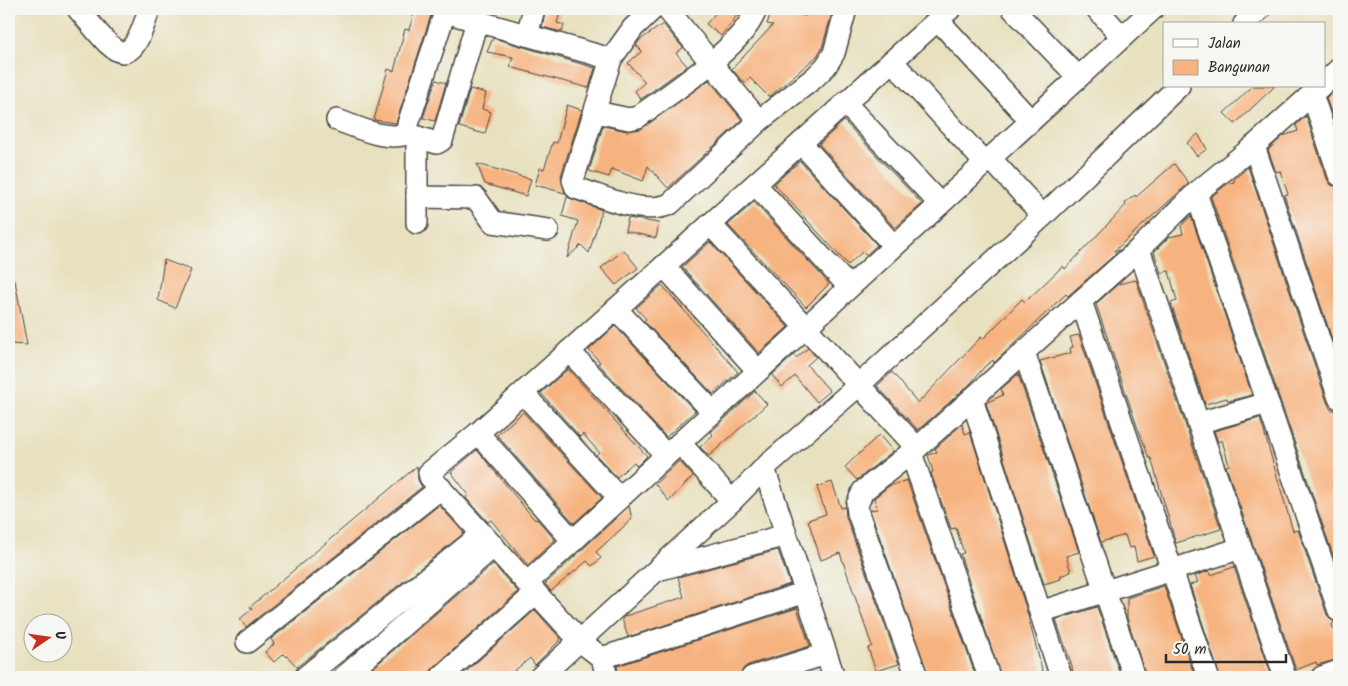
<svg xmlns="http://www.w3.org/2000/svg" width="1348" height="686" viewBox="0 0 1348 686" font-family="Kalam,sans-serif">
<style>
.building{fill:#f7b37f}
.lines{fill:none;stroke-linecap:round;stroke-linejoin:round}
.minor-casing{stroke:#474641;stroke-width:24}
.minor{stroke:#fff;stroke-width:21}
</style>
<rect width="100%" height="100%" fill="#f6f6f2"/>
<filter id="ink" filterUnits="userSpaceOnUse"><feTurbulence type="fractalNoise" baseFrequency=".02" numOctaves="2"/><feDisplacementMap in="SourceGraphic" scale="10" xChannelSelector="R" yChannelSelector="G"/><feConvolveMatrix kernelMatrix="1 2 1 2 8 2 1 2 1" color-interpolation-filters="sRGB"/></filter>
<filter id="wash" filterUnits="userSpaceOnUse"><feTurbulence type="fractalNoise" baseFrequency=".0096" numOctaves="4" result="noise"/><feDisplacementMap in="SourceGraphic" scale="20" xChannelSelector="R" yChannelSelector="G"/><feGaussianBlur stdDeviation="1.12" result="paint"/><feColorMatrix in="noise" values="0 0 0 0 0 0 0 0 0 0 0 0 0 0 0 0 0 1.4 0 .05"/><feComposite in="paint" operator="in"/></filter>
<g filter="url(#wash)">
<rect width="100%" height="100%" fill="#e8e1bf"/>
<g id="blocks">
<g class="building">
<polygon points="415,9 433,9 396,123 374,120 388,69 394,71 405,29 409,30"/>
<polygon points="546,9 561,9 557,23 564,25 562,32 542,27"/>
<polygon points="719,9 742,9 721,36 706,24"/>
<polygon points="772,9 782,9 806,16 808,9 833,9 822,48 817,56 769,97 750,78 746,82 741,80 732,69 773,25 767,24"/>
<polygon points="663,24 683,48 676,53 687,66 641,99 635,91 645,82 628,63 642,51 636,45 640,40"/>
<polygon points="493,38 595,68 589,88 510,67 513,57 487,52"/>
<polygon points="436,80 446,83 435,121 423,118"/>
<polygon points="709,80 742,120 668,188 648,166 643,181 612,169 609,177 589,171 603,126 627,131 641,129"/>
<polygon points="1253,86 1275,86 1235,124 1224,113"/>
<polygon points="1337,88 1339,88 1339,136 1326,98"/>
<polygon points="470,89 486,93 482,109 491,112 485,134 459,127"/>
<polygon points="567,105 582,110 561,176 565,193 535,185 540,168 544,169 553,142 557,143"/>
<polygon points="1306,116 1327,179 1331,185 1339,187 1339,271 1335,273 1339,285 1339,347 1335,348 1284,195 1288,194 1280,171 1276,172 1268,150 1283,136 1298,131 1296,125"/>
<polygon points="844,121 922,204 895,228 819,144"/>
<polygon points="1198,134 1207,149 1197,156 1187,143"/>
<polygon points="800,161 877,245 866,255 863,251 848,265 774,184"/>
<polygon points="477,164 531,179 526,196 485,184"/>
<polygon points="1174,164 1189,183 1114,251 1120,250 1068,296 1066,294 1054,305 994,363 993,360 985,366 970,384 918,430 877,386 892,372 918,403 981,337 983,339 1022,299 1025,302 1063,266 1065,269 1126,205 1125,203 1135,195 1136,197"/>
<polygon points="1248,167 1327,402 1331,410 1337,410 1339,416 1339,573 1211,197 1227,184 1234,182 1234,179"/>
<polygon points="567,197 602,210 589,253 581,245 567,258 578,221 562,216"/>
<polygon points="754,202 829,284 806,307 728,225"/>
<polygon points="1191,216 1252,395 1228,401 1227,398 1205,404 1171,303 1177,301 1169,271 1161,273 1154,252 1169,237 1183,234 1181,226"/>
<polygon points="628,218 659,223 656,238 625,231"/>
<polygon points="710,242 788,327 759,353 682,267"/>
<polygon points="624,250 638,268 616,285 601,268"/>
<polygon points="164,260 191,270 175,308 158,300"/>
<polygon points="1136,280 1221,529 1176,543 1151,458 1149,458 1137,426 1096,304 1118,284"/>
<polygon points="15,281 27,345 9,344 9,282"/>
<polygon points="662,285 738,372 713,394 644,321 646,319 636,308"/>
<polygon points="615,326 695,411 666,437 598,363 600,362 589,350"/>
<polygon points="1079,335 1154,556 1137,561 1134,547 1129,548 1125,535 1101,542 1040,361 1071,353 1070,348 1073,347 1070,337"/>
<polygon points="808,348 816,357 807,365 830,391 817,402 795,376 782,387 772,375 794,355 796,358"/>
<polygon points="568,369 647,456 637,466 634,462 617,477 596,455 599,452 583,434 580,437 541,393"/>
<polygon points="1018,374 1079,552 1066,556 1071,572 1060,576 1061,579 1044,584 986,403 1003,395 1001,389"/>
<polygon points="755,391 767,404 709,456 700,447 713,435 711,432"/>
<polygon points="523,412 602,498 574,523 497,435"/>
<polygon points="1260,418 1293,531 1298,530 1327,615 1334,622 1332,625 1339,648 1339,659 1317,665 1316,662 1296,670 1226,466 1229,465 1222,440 1218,442 1214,431"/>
<polygon points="962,424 965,434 970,432 1025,605 1044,677 1001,677 960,554 964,553 956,528 951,529 931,473 933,472 928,455 937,452 935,449"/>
<polygon points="879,435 893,451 857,480 845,467"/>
<polygon points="477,450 535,520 537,519 555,540 528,565 491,520 488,522 466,498 468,494 451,472"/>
<polygon points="679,461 693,476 669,501 655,484"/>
<polygon points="417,466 418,480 422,487 246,627 240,619 252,609 250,607"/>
<polygon points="907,480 976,677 929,677 870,510 877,509 874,498 889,486"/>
<polygon points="832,482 841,508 845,507 846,517 899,664 876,671 868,648 872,646 840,553 821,560 808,520 826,514 817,487"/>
<polygon points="439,505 464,533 297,667 287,656 286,657 283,654 274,662 265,652 274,644 271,639"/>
<polygon points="629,506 632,519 596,552 601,558 592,566 587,561 551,591 545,584"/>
<polygon points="778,550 790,584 628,637 622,619 625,616 684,597 678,577"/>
<polygon points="493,564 518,592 433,668 429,677 371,677 367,673"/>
<polygon points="1234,567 1272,677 1220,677 1190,585 1198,582 1195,576 1209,571 1211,575"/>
<polygon points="1164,586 1195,677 1146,677 1127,618 1127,598"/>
<polygon points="1097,607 1121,677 1073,677 1072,666 1056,620"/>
<polygon points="797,608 810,646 748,665 743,669 740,677 620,677 617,666"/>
<polygon points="535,610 561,639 535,665 530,658 507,677 460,677"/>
</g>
</g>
</g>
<g filter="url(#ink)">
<use href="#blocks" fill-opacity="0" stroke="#474641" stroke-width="1"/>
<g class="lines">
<defs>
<g id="minor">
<path d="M78,9c34,39 50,73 71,0"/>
<polyline points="446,9 408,124 408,134 437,143 442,140 477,21"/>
<path d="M653,9l-20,19 -22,31 -38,121 3,8c28,9 67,28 94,16l89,-83 55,-43 12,-12 8,-13 12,-44"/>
<polyline points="667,9 759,121"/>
<polyline points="1013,9 1078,77"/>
<polyline points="1097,9 1122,37"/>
<polyline points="445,12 611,59"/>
<polyline points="938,20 1031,121"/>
<polyline points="1244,24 1260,9"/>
<polyline points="527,35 534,9"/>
<polyline points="892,61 985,163"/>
<polyline points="1324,83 1339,69"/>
<polyline points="1312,94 1339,175"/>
<polyline points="845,103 940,204"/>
<path d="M596,112l33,7 9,-2c32,-24 107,-71 118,-108"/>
<path d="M337,120c23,8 47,21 71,14"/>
<polyline points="801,143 894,246"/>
<polyline points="1254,146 1339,398"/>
<polyline points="990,158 1043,216"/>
<polyline points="755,184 849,287"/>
<polyline points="1196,193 1339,611"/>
<polyline points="417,197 476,198 493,222 548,230"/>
<polyline points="417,223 417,137"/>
<polyline points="710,224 917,448"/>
<polyline points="1139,249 1285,677"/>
<polyline points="664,266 758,371"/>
<polyline points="1081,301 1208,677"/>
<polyline points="616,309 713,412"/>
<polyline points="569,351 666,455"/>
<polyline points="1024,352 1134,677"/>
<polyline points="523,393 619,498"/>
<polyline points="972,399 1061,677"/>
<polyline points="1198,423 1268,403"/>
<polyline points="478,433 573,541"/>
<polyline points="680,443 732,501"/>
<polyline points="911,453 989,677"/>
<polyline points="764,468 834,677"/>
<polyline points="661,569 786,535"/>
<polyline points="527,583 1153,9"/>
<polyline points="1040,612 1241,548"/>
<polyline points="247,642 441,488"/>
<polyline points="602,658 806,592"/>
<polyline points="305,677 482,534"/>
<polyline points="344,677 494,546"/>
<polyline points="441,677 536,593"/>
<polyline points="540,677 732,501 764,468 859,385 1043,216 1179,86"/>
<polyline points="607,677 602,658 580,641 430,477 429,473 478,433 950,9"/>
<polyline points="752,677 826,654"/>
<polyline points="917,677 858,513 857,505 863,491 917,448 1139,249 1196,193 1254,146 1321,86"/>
<polyline points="1322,677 1339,671"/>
</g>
</defs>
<use href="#minor" class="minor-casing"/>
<use href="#minor" class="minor"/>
</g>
</g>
<rect width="1348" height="686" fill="none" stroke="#f6f6f2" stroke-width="30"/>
<rect x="1163" y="22" width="162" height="65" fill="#f6f6f2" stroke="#a5a5a2"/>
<rect x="1173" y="39" width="25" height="8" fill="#ffffff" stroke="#a5a5a2"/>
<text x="1208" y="48" font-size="15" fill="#2b2b2b">Jalan</text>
<rect x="1173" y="60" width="25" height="15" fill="#f7b37f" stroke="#a5a5a2"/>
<text x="1208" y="72" font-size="15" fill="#2b2b2b">Bangunan</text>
<g transform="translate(48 638) rotate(77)"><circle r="24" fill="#f6f6f2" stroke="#a5a5a2"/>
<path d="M0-4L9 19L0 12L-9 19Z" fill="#c8321e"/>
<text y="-8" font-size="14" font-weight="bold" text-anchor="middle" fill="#2b2b2b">U</text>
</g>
<path d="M1166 654v8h120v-8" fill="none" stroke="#2b2b2b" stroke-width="2.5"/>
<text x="1173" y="654" font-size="15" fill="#2b2b2b" stroke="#f6f6f2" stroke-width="4" paint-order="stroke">50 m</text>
</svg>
